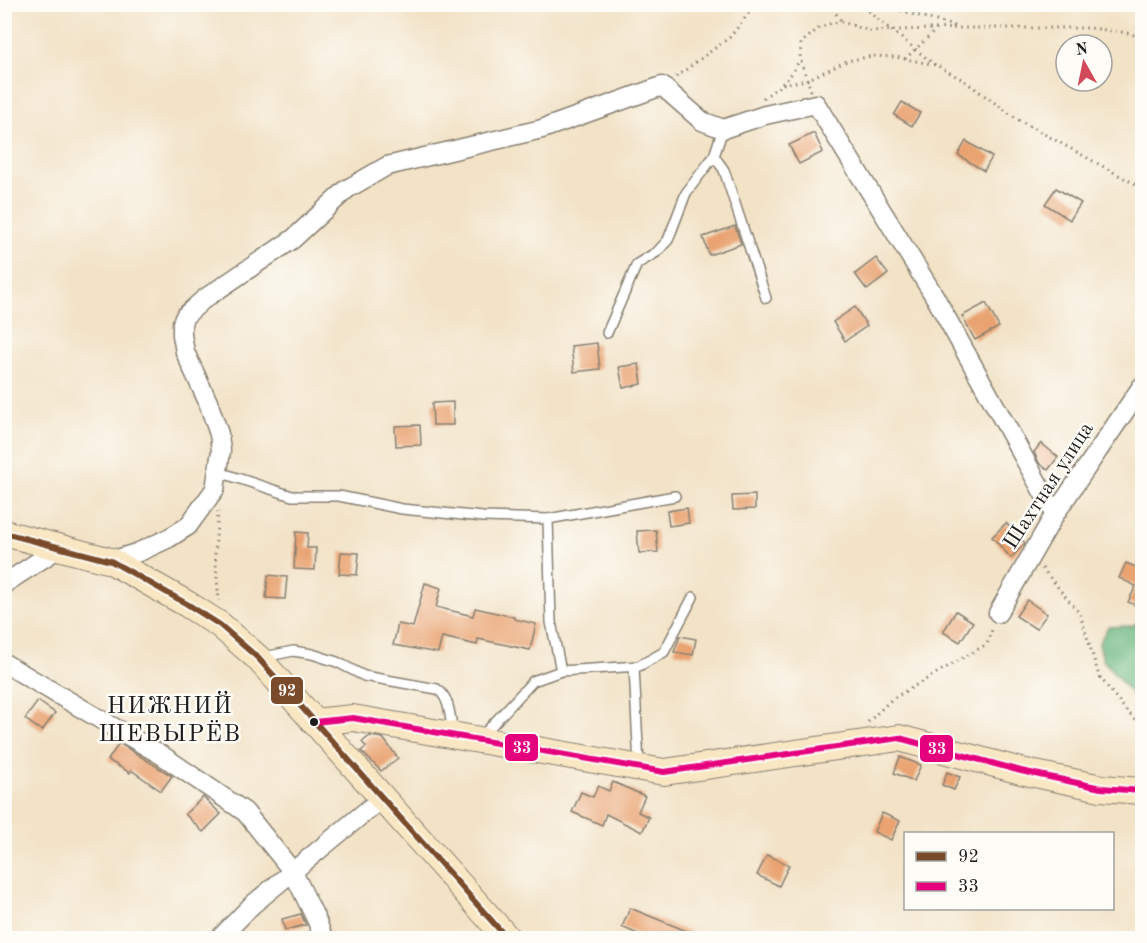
<svg xmlns="http://www.w3.org/2000/svg" width="1147" height="943" viewBox="0 0 1147 943" font-family="'Old Standard TT',serif">
<style>
.forest{fill:#6cb780;stroke:#446a4e;stroke-width:1.5}
.building{fill:#e9a26f}
.lines{fill:none;stroke-linecap:round;stroke-linejoin:round}
.lane-casing{stroke:#877f71;stroke-width:12}
.street-casing{stroke:#877f71;stroke-width:21}
.secondary-casing{stroke:#877f71;stroke-width:28}
.path{stroke:#877f71;stroke-width:3;stroke-dasharray:1.5 4.5;stroke-linecap:butt}
.lane{stroke:#fff;stroke-width:9}
.street{stroke:#fff;stroke-width:18}
.secondary{stroke:#f9e7c3;stroke-width:26}
.bus-1-casing{stroke:#fdfcf7;stroke-width:10}
.bus-2-casing{stroke:#fdfcf7;stroke-width:10}
.bus-1{stroke:#7a4b2a;stroke-width:6}
.bus-2{stroke:#e5007d;stroke-width:6}
.bus-dot{fill:#1c1c1c;stroke:#fdfcf7;stroke-width:2}
.labels{text-anchor:middle;dominant-baseline:central;stroke-width:5;stroke-linejoin:round;paint-order:stroke}
.street-label{font-size:21px;fill:#1c1c1c;stroke:#fdfcf7}
.quarter-label{font-size:24px;letter-spacing:1.5px;fill:#1c1c1c;stroke:#fdfcf7}
.line-badge{stroke:#fdfcf7;stroke-width:2}
.badge-label{font-size:16px;text-anchor:middle;font-weight:bold;fill:#fff}
</style>
<rect width="100%" height="100%" fill="#fdfcf7"/>
<filter id="ink" filterUnits="userSpaceOnUse"><feTurbulence type="fractalNoise" baseFrequency=".0167" numOctaves="2"/><feDisplacementMap in="SourceGraphic" scale="12" xChannelSelector="R" yChannelSelector="G"/><feConvolveMatrix kernelMatrix="1 2 1 2 8 2 1 2 1" color-interpolation-filters="sRGB"/></filter>
<filter id="wash" filterUnits="userSpaceOnUse"><feTurbulence type="fractalNoise" baseFrequency=".008" numOctaves="4" result="noise"/><feDisplacementMap in="SourceGraphic" scale="24" xChannelSelector="R" yChannelSelector="G"/><feGaussianBlur stdDeviation="1.35" result="paint"/><feColorMatrix in="noise" values="0 0 0 0 0 0 0 0 0 0 0 0 0 0 0 0 0 1.4 0 .05"/><feComposite in="paint" operator="in"/></filter>
<g filter="url(#wash)">
<rect width="100%" height="100%" fill="#f2e2c6"/>
<polygon class="forest" points="1142,621 1142,703 1134,697 1103,660 1099,643 1108,627 1131,626"/>
<g id="blocks">
<g class="building">
<polygon points="902,102 920,113 912,126 894,115"/>
<polygon points="814,133 823,152 799,164 789,145"/>
<polygon points="966,141 992,157 984,171 958,155"/>
<polygon points="1056,188 1081,203 1070,220 1045,204"/>
<polygon points="735,226 741,244 709,255 703,237"/>
<polygon points="876,258 888,274 867,290 855,274"/>
<polygon points="986,303 999,327 975,340 962,316"/>
<polygon points="855,307 867,326 845,341 833,322"/>
<polygon points="597,343 600,369 574,372 571,346"/>
<polygon points="639,364 642,384 623,388 619,367"/>
<polygon points="453,402 453,425 433,425 432,403"/>
<polygon points="420,425 421,445 396,446 395,426"/>
<polygon points="1041,443 1058,457 1048,470 1039,463 1034,452"/>
<polygon points="755,495 755,509 733,510 732,496"/>
<polygon points="687,508 689,523 669,526 667,511"/>
<polygon points="1006,523 1025,543 1011,558 992,537"/>
<polygon points="656,530 658,552 639,553 637,531"/>
<polygon points="296,532 308,533 307,548 316,548 315,570 294,569"/>
<polygon points="341,552 359,553 357,575 339,574"/>
<polygon points="1126,563 1143,570 1143,609 1128,602 1136,586 1119,578"/>
<polygon points="268,575 287,577 285,599 266,598"/>
<polygon points="425,583 441,588 436,607 473,616 475,608 514,617 514,619 536,624 530,650 478,639 477,645 442,637 438,653 393,645 398,624 413,627"/>
<polygon points="1027,600 1047,614 1036,629 1016,616"/>
<polygon points="956,611 973,622 960,642 943,632"/>
<polygon points="680,636 696,639 693,655 674,652"/>
<polygon points="38,701 55,713 42,731 25,719"/>
<polygon points="370,736 383,738 398,758 381,771 361,751 366,747 362,742"/>
<polygon points="119,743 172,776 161,791 131,770 130,773 108,760"/>
<polygon points="900,757 921,765 914,781 894,773"/>
<polygon points="947,772 960,777 954,790 942,785"/>
<polygon points="613,782 645,796 638,812 649,817 642,832 606,814 602,825 572,812 581,792 593,797 598,786 609,791"/>
<polygon points="203,797 221,814 203,832 185,814"/>
<polygon points="882,813 900,821 891,840 874,832"/>
<polygon points="767,855 789,865 779,886 757,875"/>
<polygon points="630,908 704,938 704,939 649,939 622,927"/>
<polygon points="301,914 306,925 285,930 282,919"/>
</g>
</g>
</g>
<g filter="url(#ink)">
<use href="#blocks" fill-opacity="0" stroke="#877f71" stroke-width="1.5"/>
<g class="lines">
<defs>
<g id="lane">
<polyline points="714,156 724,170 766,298"/>
<polyline points="607,333 637,264 657,252 668,240 686,193 714,156 723,129"/>
<polyline points="219,472 292,496 339,496 402,509 483,517 548,519 675,496"/>
<polyline points="548,519 551,622 561,671"/>
<path d="M260,658l33,-7 19,3 25,8 27,14 73,13c13,8 13,29 16,44"/>
<polyline points="634,667 639,766"/>
<polyline points="482,736 533,681 561,671 639,666 664,652 693,597"/>
</g>
<g id="street">
<polyline points="111,561 139,552 169,538 188,526 215,489 221,451 219,434 208,402 185,352 182,335 182,323 185,316 204,299 293,239 347,189 387,166 542,129 662,86 702,121 723,129 765,115 816,104 935,297 1055,514"/>
<polyline points="4,584 59,548"/>
<polyline points="998,613 1055,514 1142,386"/>
<polyline points="4,663 163,756 245,812 293,872 317,921 323,938"/>
<polyline points="220,938 252,905 382,798"/>
</g>
<g id="secondary">
<polyline points="4,533 111,561 187,604 220,625 258,658 507,938"/>
<polyline points="314,722 353,718 664,772 899,738 1021,771 1101,788 1142,791"/>
</g>
</defs>
<use href="#lane" class="lane-casing"/>
<use href="#street" class="street-casing"/>
<use href="#secondary" class="secondary-casing"/>
<g class="path">
<polyline points="829,4 842,22"/>
<polyline points="859,4 935,65"/>
<polyline points="878,4 957,27"/>
<polyline points="905,59 937,29"/>
<polyline points="676,77 730,37 756,4"/>
<polyline points="783,84 807,80 847,61 872,56 895,57 936,65 963,80 1017,119 1142,188"/>
<polyline points="811,91 800,58 801,43 819,28 832,23 842,22 870,31 961,28 1091,28 1128,33 1142,38"/>
<path d="M763,98c16,-11 29,-20 36,-38"/>
<polyline points="218,511 215,553 219,601"/>
<polyline points="1042,568 1080,614 1099,676 1128,713 1142,724"/>
<polyline points="868,722 892,699 987,644 993,627"/>
</g>
<use href="#lane" class="lane"/>
<use href="#street" class="street"/>
<use href="#secondary" class="secondary"/>
<defs>
<polyline id="bus-1" points="4,533 111,561 187,604 220,625 258,658 507,938"/>
<polyline id="bus-2" points="314,722 353,718 664,772 899,738 1021,771 1101,788 1142,791"/>
</defs>
<use href="#bus-1" class="bus-1-casing"/>
<use href="#bus-2" class="bus-2-casing"/>
<use href="#bus-1" class="bus-1"/>
<use href="#bus-2" class="bus-2"/>
</g>
</g>
<circle class="bus-dot" cx="314" cy="722" r="5"/>
<g class="labels">
<g class="street-label">
<text transform="translate(1049 486) rotate(-57)">Шахтная улица</text>
</g>
<g class="quarter-label">
<text x="170" y="707">НИЖНИЙ<tspan x="170" dy="28">ШЕВЫРЁВ</tspan></text>
</g>
</g>
<g class="line-badge">
<rect x="270" y="676" width="34" height="29" rx="6" fill="#7a4b2a"/>
<rect x="504" y="733" width="35" height="29" rx="6" fill="#e5007d"/>
<rect x="919" y="734" width="35" height="29" rx="6" fill="#e5007d"/>
</g>
<g class="badge-label">
<text x="287" y="696">92</text>
<text x="522" y="753">33</text>
<text x="937" y="754">33</text>
</g>
<rect width="1147" height="943" fill="none" stroke="#fdfcf7" stroke-width="24"/>
<rect x="904" y="832" width="210" height="78" fill="#fdfcf7" stroke="#a3a29f" stroke-width="1.5"/>
<rect x="916" y="852" width="30" height="9" fill="#7a4b2a" stroke="#a3a29f" stroke-width="1.5"/>
<text x="958" y="862" font-size="18" fill="#1c1c1c">92</text>
<rect x="916" y="882" width="30" height="9" fill="#e5007d" stroke="#a3a29f" stroke-width="1.5"/>
<text x="958" y="892" font-size="18" fill="#1c1c1c">33</text>
<g transform="translate(1084 63) rotate(351)"><circle r="28" fill="#fdfcf7" stroke="#a3a29f" stroke-width="1.5"/>
<path d="M0-4.5L10 22L0 15L-10 22Z" fill="#d1495b"/>
<text y="-9" font-size="16" font-weight="bold" text-anchor="middle" fill="#1c1c1c">N</text>
</g>
</svg>
